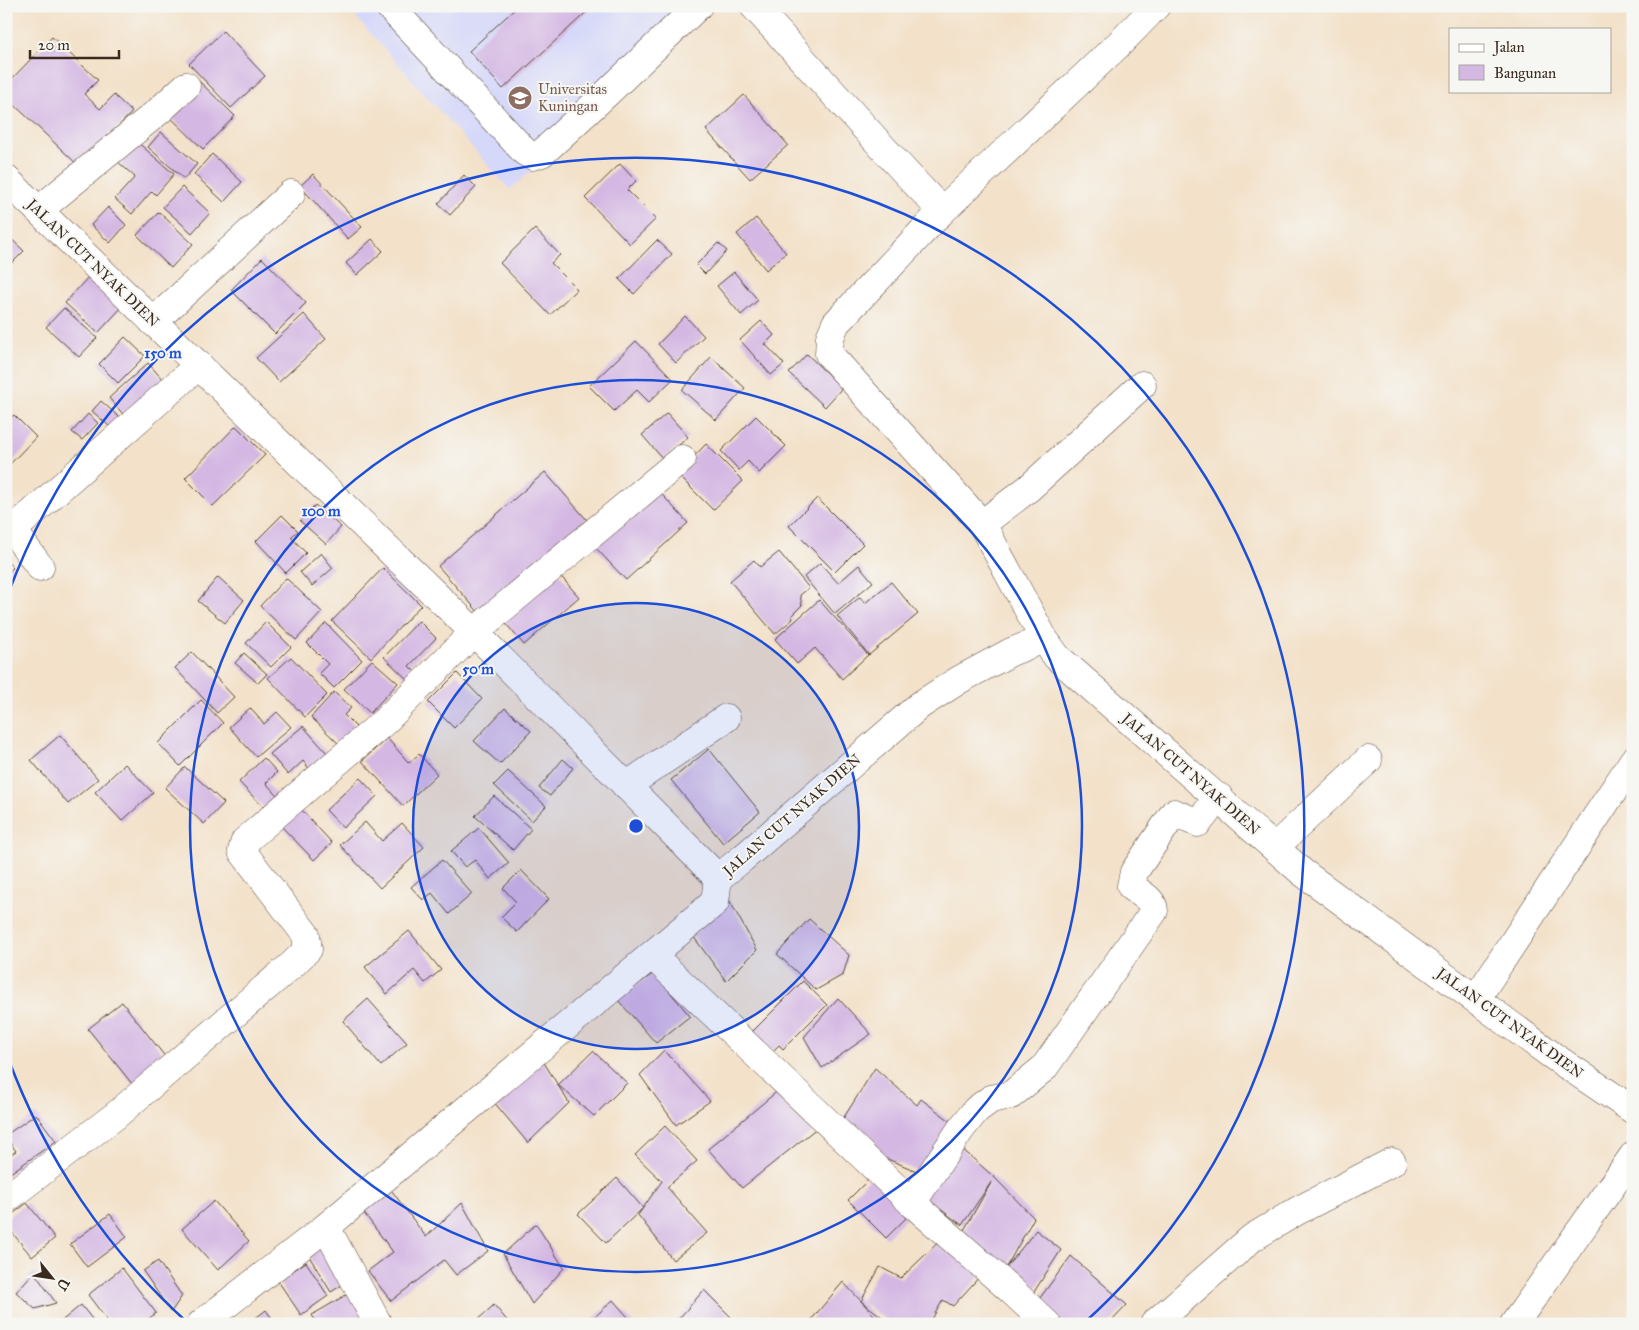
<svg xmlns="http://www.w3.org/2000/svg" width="1639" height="1330" viewBox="0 0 1639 1330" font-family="'IM FELL Great Primer',serif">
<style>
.built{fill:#d6d8f9}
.building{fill:#d4b7e3}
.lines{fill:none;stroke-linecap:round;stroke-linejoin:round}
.minor-casing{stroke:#574538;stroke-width:29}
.minor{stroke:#fff;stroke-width:28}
.ring{fill:none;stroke:#1d4ed8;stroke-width:2.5}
.labels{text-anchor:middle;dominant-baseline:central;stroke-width:4;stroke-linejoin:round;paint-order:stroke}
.education-label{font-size:15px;fill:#785e54;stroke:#f6f6f2;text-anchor:start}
.street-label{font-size:15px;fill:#3b2a1e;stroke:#f6f6f2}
.centre{fill:#1d4ed8;stroke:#f6f6f2;stroke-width:2.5}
.ring-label{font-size:15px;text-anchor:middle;font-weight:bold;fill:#1d4ed8;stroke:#f6f6f2;stroke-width:4;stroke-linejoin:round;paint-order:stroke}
</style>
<rect width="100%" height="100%" fill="#f6f6f2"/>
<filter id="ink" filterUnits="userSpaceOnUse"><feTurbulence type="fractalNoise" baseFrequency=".02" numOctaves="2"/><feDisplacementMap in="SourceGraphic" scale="10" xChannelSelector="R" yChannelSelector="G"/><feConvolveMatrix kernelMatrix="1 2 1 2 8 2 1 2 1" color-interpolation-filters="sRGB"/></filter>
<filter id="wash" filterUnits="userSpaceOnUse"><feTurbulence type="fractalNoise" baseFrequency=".0096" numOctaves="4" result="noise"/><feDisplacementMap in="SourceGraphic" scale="20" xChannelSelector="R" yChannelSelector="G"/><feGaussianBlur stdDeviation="1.12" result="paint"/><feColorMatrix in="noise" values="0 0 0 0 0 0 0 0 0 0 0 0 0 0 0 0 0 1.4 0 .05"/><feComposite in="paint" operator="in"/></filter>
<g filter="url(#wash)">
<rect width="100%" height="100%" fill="#f3e1c9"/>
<polygon class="built" points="346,6 713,6 510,190"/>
<g id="blocks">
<g class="building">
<polygon points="518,6 593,6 503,89 469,51"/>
<polygon points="223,31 265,76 231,108 189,64"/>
<polygon points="52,37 98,80 84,94 100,109 114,95 132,112 80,167 6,97 6,85"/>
<polygon points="200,82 235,116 203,149 168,115"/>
<polygon points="744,95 788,145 750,179 706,130"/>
<polygon points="161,132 197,164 184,179 148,147"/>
<polygon points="135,140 174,174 156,195 152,191 132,214 115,199 135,177 117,161"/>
<polygon points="212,154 242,182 224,202 194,174"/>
<polygon points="620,164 636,181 627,190 656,219 630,244 585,198"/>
<polygon points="313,174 362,227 348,239 300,186"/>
<polygon points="464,175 476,187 450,215 438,204"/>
<polygon points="182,187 210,213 192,233 163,207"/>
<polygon points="108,207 126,225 110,243 91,225"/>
<polygon points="159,212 193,244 171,268 137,235"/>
<polygon points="756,218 786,253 766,270 737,234"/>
<polygon points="535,229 560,255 551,263 577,289 550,315 500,263"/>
<polygon points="6,234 24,251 6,269"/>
<polygon points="372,239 383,251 357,275 346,263"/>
<polygon points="657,240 672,254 634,294 619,279"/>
<polygon points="718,243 727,251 705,274 696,265"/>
<polygon points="262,258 306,303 275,334 231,290"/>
<polygon points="734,272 758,300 741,315 717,286"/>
<polygon points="89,276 122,307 98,333 65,303"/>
<polygon points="64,308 97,338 79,357 46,327"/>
<polygon points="304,314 326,339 279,382 256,358"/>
<polygon points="685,316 704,336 676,363 658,344"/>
<polygon points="761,321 774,335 765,344 784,364 771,375 740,340"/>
<polygon points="125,337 145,356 118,383 99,364"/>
<polygon points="636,341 673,379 649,402 637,390 614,411 589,386"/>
<polygon points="807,354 842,388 825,407 789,373"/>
<polygon points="711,357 745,388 716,420 682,390"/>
<polygon points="148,363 164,381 129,421 109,398"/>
<polygon points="101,401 127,424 118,434 92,411"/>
<polygon points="667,413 688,437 663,459 642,435"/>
<polygon points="88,414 98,423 82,440 72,432"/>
<polygon points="14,415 36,437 10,464 6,460 6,422"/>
<polygon points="756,416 786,446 759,473 748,461 739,470 721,451"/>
<polygon points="236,426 265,455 213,506 185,478"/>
<polygon points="706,444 743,481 713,510 677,474"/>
<polygon points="545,472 587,520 480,614 438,566"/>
<polygon points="655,487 688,523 626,580 593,545"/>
<polygon points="817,498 863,544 835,572 789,526"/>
<polygon points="315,505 341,527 326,544 300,521"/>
<polygon points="282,515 298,531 291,537 306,553 286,573 256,541"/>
<polygon points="779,552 809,588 800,595 802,605 792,615 793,619 775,634 730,581 754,560 760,567"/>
<polygon points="321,553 333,568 312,586 300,572"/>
<polygon points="6,560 13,568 6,574"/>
<polygon points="820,563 838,583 859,565 873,582 835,614 804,577"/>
<polygon points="383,568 421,605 371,658 332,621"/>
<polygon points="557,572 579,597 524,645 502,619"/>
<polygon points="218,577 244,600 225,623 198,601"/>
<polygon points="286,578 322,612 296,640 260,606"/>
<polygon points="891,582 918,614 869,655 837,616 860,597 865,603"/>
<polygon points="819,600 868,655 842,679 815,648 797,664 775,639"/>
<polygon points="419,621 436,638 409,666 419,676 412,684 384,657"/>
<polygon points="266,622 291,647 271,667 246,643"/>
<polygon points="326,623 362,660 334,688 319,673 328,664 307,643"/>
<polygon points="192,652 234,697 217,713 175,668"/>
<polygon points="244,653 267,674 258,683 235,663"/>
<polygon points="291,657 327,695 305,717 268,678"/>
<polygon points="372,660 398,683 370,713 344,689"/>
<polygon points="457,673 482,699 454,728 428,702"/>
<polygon points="334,692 351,708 344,715 358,729 341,746 311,717"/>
<polygon points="201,700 223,723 180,766 158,743"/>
<polygon points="250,708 264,724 277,712 291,727 256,757 229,727"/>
<polygon points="505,708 531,731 500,764 474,741"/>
<polygon points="303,726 333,760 315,776 303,761 288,775 270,754"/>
<polygon points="60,735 98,779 68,804 31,760"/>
<polygon points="387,738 409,763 419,754 437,774 403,806 362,761"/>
<polygon points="709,749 760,812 723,843 671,780"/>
<polygon points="264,758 277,772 266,783 284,803 271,815 239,782"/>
<polygon points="563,759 573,768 550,796 539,788"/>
<polygon points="125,764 153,793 122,821 95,792"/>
<polygon points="185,767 224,803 204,824 165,788"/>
<polygon points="508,771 546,806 532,821 494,785"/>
<polygon points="360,778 377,796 343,828 326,810"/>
<polygon points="494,796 531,829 513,850 475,816"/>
<polygon points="300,808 332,843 314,860 281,826"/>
<polygon points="365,822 382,841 402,823 424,847 380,888 340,845"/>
<polygon points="479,828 509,863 490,879 475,860 465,867 451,851"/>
<polygon points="442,860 472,894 449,914 432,893 423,900 411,887"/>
<polygon points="521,870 549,899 517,932 501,917 516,902 503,888"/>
<polygon points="728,898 757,950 726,981 693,936"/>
<polygon points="809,919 849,955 843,975 816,990 777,954"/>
<polygon points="409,931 441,970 425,983 414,970 387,994 365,967"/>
<polygon points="654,973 690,1016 656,1043 617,999"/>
<polygon points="803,981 827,1005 783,1049 779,1045 762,1062 742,1042"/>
<polygon points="838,998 871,1034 822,1068 804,1037"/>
<polygon points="368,999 407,1043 381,1066 343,1021"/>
<polygon points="122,1002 167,1059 133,1085 88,1029"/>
<polygon points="664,1050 710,1101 676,1125 640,1075"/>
<polygon points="593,1051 627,1083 594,1116 558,1085"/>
<polygon points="543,1061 569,1103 528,1143 493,1101"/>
<polygon points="875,1068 917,1105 921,1099 961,1129 919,1172 885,1158 841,1122"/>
<polygon points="780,1089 818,1127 742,1188 708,1149"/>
<polygon points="36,1114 56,1141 6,1176 6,1158 16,1151 6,1137 6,1135"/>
<polygon points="665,1126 697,1161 667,1187 707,1233 673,1260 638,1215 662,1181 635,1155"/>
<polygon points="953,1141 994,1177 1034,1218 1005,1269 960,1237 992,1181 962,1225 925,1198"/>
<polygon points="871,1177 910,1214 886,1238 848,1200"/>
<polygon points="617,1178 643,1208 606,1243 578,1214"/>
<polygon points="386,1183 426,1237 462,1203 488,1251 456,1275 444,1260 391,1301 368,1271 393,1252 358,1205"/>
<polygon points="214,1201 249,1241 218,1270 182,1229"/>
<polygon points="27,1203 55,1238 32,1257 6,1225 6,1219"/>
<polygon points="110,1214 127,1237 87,1267 70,1244"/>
<polygon points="536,1224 564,1268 532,1304 503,1254"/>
<polygon points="1036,1230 1061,1250 1032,1295 1005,1269"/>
<polygon points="947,1234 982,1274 953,1306 943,1300 929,1324 891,1324 861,1301 880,1267 901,1278"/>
<polygon points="326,1241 350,1280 331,1292 307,1253"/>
<polygon points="1071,1256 1127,1305 1109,1324 1064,1324 1037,1302"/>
<polygon points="158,1261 182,1296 171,1312 143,1271"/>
<polygon points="306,1262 328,1296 301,1315 278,1281"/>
<polygon points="122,1268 156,1313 142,1324 110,1324 88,1295"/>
<polygon points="34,1272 56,1303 35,1309 16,1292"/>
<polygon points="843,1282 860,1300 882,1324 814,1324 811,1320"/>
<polygon points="704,1290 738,1324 674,1324"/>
<polygon points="351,1292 369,1324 317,1324 312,1315"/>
<polygon points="613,1300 634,1324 587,1324"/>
<polygon points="81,1305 96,1324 58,1324"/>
<polygon points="494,1305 510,1324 473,1324"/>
<polygon points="266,1310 276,1324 248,1324"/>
</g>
</g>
</g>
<g filter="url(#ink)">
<use href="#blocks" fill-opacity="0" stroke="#574538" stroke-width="1"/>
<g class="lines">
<defs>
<g id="minor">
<polyline points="389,6 525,152 533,156 542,153 606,94 698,6"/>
<polyline points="754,6 905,172 942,211"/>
<polyline points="1156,6 1121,42 942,211 836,323 830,337 829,354 982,524 1044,639 1057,657 1302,872 1553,1056 1633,1110"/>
<polyline points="6,179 474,632 718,878"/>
<polyline points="39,210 160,110 186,86"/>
<polyline points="153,322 291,194"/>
<polyline points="6,521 40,567"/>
<polyline points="982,524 1029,488 1142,385"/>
<polyline points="14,529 199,365"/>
<polyline points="626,786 726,718"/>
<polyline points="1275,847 1368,760"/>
<polyline points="718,878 743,858 920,705 959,680 1011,652 1044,639"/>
<polyline points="652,955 912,1203 1012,1291 1047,1324"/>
<polyline points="1476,999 1633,761"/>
<polyline points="6,1199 115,1116 293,964 308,949 306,935 242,851 245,841 385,721 474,632 682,459"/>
<path d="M912,1203l49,-74 15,-19 15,-11 20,-4 33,-27 110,-157c0,-12 -15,-18 -23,-25l3,-14 40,-59 24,10 21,-26"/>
<polyline points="326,1227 378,1324"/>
<polyline points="201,1324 326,1227 715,902 718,878"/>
<polyline points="1154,1324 1252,1238 1297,1211 1392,1162"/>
<polyline points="1514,1324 1633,1156"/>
</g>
</defs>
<use href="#minor" class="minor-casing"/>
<use href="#minor" class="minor"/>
</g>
</g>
<circle cx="636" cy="826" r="223" fill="#1d4ed8" fill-opacity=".12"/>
<g class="ring">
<circle cx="636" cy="826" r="223"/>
<circle cx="636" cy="826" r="446"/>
<path d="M188 1323A669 669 0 0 1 7 1055M7 597A669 669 0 1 1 1084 1323"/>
</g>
<defs>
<symbol id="university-disc" viewBox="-11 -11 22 22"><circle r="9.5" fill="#8d6e63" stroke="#f6f6f2"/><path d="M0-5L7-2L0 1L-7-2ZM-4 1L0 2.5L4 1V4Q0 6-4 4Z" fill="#fff"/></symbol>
</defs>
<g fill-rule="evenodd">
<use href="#university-disc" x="506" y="84" width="28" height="28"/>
</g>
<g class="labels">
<g class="education-label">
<text x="538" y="89">Universitas<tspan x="538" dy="17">Kuningan</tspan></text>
</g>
<g class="street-label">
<text transform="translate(93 263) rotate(44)">JALAN CUT NYAK DIEN</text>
<text transform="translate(1191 774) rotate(41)">JALAN CUT NYAK DIEN</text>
<text transform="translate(792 815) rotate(-41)">JALAN CUT NYAK DIEN</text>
<text transform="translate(1510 1023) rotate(36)">JALAN CUT NYAK DIEN</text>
</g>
</g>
<circle cx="636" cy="826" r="8" class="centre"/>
<g class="ring-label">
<text x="163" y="358">150 m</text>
<text x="321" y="516">100 m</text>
<text x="478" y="674">50 m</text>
</g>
<rect width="1639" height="1330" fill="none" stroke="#f6f6f2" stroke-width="25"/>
<rect x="1449" y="28" width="162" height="65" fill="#f6f6f2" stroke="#aba49d"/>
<rect x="1459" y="44" width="25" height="8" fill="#ffffff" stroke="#aba49d"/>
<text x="1494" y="52" font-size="15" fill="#3b2a1e">Jalan</text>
<rect x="1459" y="65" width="25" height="15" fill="#d4b7e3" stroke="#aba49d"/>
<text x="1494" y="78" font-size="15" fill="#3b2a1e">Bangunan</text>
<g transform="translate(52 1278) rotate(120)" stroke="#f6f6f2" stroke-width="4" paint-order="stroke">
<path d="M0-4L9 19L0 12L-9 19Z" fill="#3b2a1e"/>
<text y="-8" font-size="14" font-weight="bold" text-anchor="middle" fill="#3b2a1e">U</text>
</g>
<path d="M30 50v8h89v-8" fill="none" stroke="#3b2a1e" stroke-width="2.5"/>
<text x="38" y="50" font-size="15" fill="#3b2a1e" stroke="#f6f6f2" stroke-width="4" paint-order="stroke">20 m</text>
</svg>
